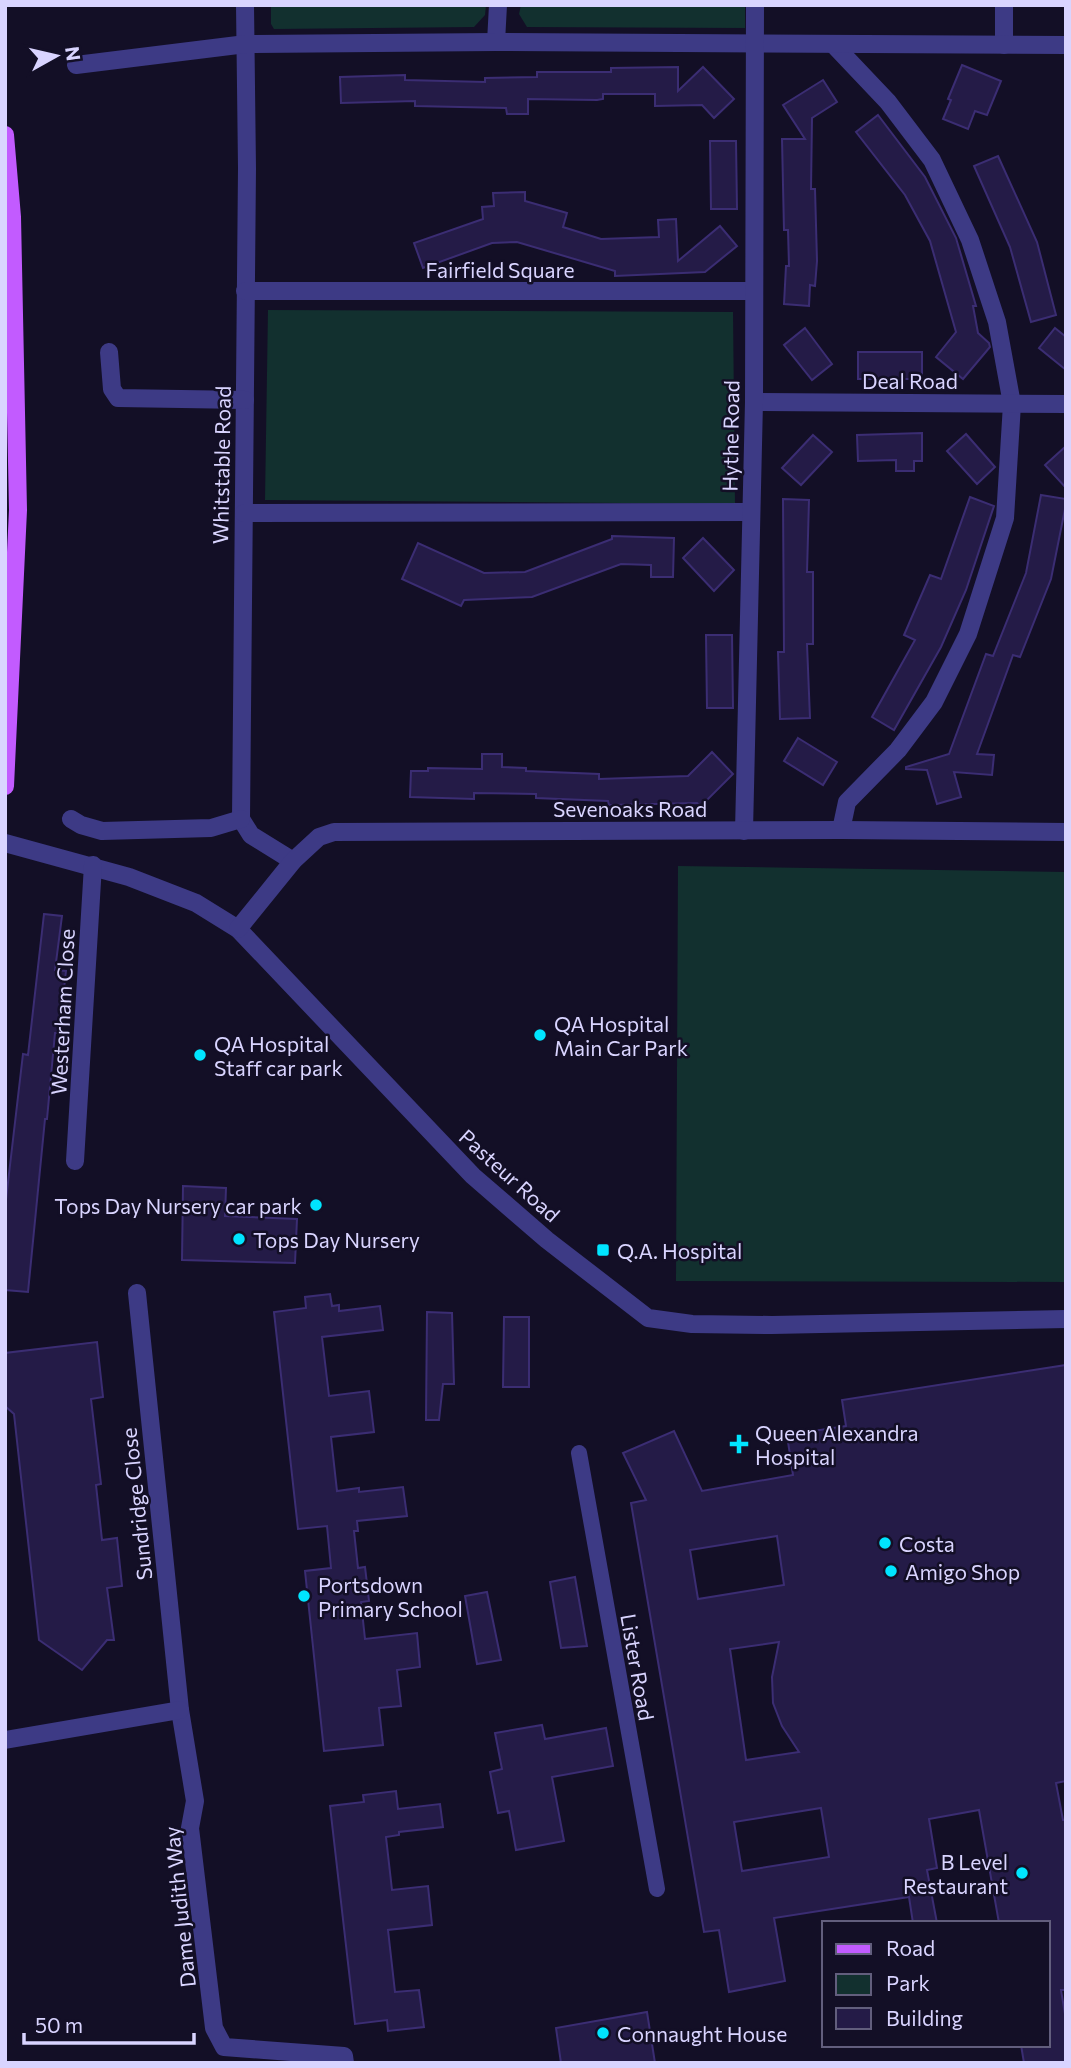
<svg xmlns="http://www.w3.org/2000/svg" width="1071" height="2068" viewBox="0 0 1071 2068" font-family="Commissioner,sans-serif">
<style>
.green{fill:#12302f}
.building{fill:#241b47;stroke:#3b2d73;stroke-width:2;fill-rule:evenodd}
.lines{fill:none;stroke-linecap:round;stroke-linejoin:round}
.pedestrian{stroke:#3d3a85;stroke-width:16}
.minor{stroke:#3d3a85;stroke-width:18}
.primary{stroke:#c25bff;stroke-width:18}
.poi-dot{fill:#00e5ff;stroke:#130f26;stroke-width:2.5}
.labels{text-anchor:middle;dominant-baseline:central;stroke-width:5;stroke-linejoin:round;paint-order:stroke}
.street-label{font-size:21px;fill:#d9d4ff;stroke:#130f26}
.poi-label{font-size:21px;fill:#d9d4ff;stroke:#130f26;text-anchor:start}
</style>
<rect width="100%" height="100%" fill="#130f26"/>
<g class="green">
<polygon points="271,5 486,5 485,15 474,27 274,29 271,24"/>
<polygon points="521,5 745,5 745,28 527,27 519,14"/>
<polygon points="268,310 733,312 735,504 265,500"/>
<polygon points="678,866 1066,872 1066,1282 676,1281"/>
</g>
<g class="building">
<polygon points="962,65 1001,81 987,115 975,111 968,129 943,119 951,100 948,99"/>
<polygon points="678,67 678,91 703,67 734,99 714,118 702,105 655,106 655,94 603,94 603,99 597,100 528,99 528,114 507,114 506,108 415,106 415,101 341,103 340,77 405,75 405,80 485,82 485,78 537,77 537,72 611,72 611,68"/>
<polygon points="823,80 837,102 812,118 811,189 815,189 817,261 815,286 810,285 809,306 784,304 786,266 789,266 788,230 784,230 782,139 805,139 783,105"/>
<polygon points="878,115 925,177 956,238 976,306 973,306 978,333 989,343 990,347 963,379 936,357 956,332 930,241 905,195 856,132"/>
<polygon points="710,141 736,141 737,209 711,209"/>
<polygon points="998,156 1037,242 1056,315 1031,322 1010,247 974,166"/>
<polygon points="525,192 525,201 567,213 563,227 601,239 659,237 658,220 676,219 678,261 720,226 737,246 705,272 615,276 615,271 517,242 492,243 423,268 414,243 483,219 482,207 494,206 493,193"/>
<polygon points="805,328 832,364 812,380 784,345"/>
<polygon points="1055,328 1066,337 1066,370 1039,348"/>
<rect x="858" y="352" width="64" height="27"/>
<polygon points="922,433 922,461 914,461 914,471 896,471 896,460 858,461 857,435"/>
<polygon points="966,434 995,467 977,484 947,451"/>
<polygon points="813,435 832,452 801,485 782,468"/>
<polygon points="1066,446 1066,488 1045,465"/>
<polygon points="1041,495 1066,499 1066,504 1051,579 1020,657 1013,655 977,754 994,755 992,775 954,772 961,797 937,804 927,770 906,769 906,767 949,754 986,654 993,656 1026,573"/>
<polygon points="970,497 994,506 966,590 941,647 894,730 872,717 915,640 904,635 930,575 941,579"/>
<polygon points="783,499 809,500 807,572 813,572 813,644 807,644 810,718 780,719 778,652 784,652"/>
<polygon points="612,536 674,538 673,577 651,577 651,565 621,564 532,597 464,600 461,606 402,579 418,543 484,573 525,572 612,539"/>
<polygon points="703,538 734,570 714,591 683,558"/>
<polygon points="706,635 732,635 733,708 707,708"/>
<polygon points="798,738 837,762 823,785 784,761"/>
<polygon points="712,752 733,774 701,806 697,803 609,805 608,801 536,798 536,794 474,793 474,799 410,797 411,771 428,771 428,768 482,769 482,754 502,754 502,767 526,768 526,771 599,774 599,779 688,776"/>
<polygon points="44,914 62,916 55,970 66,971 59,1033 55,1033 47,1119 45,1119 28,1292 5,1290 5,1208 23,1054 28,1055"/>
<polygon points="183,1186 226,1188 225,1216 297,1219 295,1263 182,1260"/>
<polygon points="330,1294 332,1306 339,1305 339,1311 380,1306 383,1330 322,1337 329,1396 369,1391 374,1432 331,1437 337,1491 359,1488 359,1492 403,1487 407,1516 357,1521 358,1531 354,1531 358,1568 365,1567 369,1601 361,1602 365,1639 417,1633 420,1667 397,1670 401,1706 379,1708 383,1745 324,1751 305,1571 331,1568 327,1526 298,1529 274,1312 306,1308 305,1297"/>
<polygon points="427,1312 452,1313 454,1384 443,1384 439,1420 426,1420"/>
<polygon points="504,1317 529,1317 529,1387 503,1387"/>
<polygon points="97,1342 103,1397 91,1399 101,1484 96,1485 102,1540 117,1538 122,1586 107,1588 114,1640 107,1640 82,1670 39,1640 14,1414 5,1406 5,1353"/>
<path d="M1066,1365v416l-10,2 7,37h3v170h-5l5,30v43h-42l-3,-18h27v-122h-49l-20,-113 -50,9 8,49 -10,2 10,53h-24l-4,-26 -135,21 11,63 -56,11 -10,-62 -15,2 -73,-429 15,-3 -23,-47 51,-22 28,60 91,-16 -6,-40 59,-9 -4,-26zM777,1536l7,49 -86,14 -8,-49zM779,1642l-7,35 1,26 9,23 17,26 -53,8 -16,-111zM821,1808l8,49 -87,14 -8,-49z"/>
<polygon points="575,1577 587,1646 561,1648 550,1582"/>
<polygon points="487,1592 501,1660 477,1664 465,1596"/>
<polygon points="542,1725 545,1739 606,1728 613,1766 552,1777 564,1841 516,1850 509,1811 498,1813 490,1772 502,1769 495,1733"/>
<polygon points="396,1791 398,1809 440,1804 443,1827 399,1832 399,1835 386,1837 392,1890 428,1886 432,1925 388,1930 395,1992 419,1990 424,2027 388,2031 387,2020 355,2024 330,1806 364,1802 363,1795"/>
<polygon points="647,2012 655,2063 561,2063 556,2028"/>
</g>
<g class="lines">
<polyline class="pedestrian" points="579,1453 657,1889"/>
<g class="minor">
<polyline points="245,5 247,168 241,819 251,835 293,861"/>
<polyline points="1004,5 1004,45"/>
<polyline points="496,42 498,5"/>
<polyline points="833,44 888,102 932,160 970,240 997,322 1012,404 1005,518 968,634 934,702 898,750 847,802 841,830"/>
<polyline points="76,65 246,44 496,42 1066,45"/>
<polyline points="245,291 754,291"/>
<polyline points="109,352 112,389 118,398 245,400"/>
<polyline points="754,402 1066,404"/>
<polyline points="244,513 751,512"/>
<polyline points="71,819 81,825 102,831 211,828 241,819"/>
<polyline points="744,831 754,402 755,5"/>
<polyline points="5,843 129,877 196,903 238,929 473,1176 547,1240 648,1318 692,1324 772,1325 1066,1319"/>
<polyline points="238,929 293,861 319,837 334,832 841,830 1066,832"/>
<polyline points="75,1161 93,865"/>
<polyline points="137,1293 180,1710 195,1801 190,1828 214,2028 224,2047 344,2056 345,2063"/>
<polyline points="5,1740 180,1710"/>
</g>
<polyline class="primary" points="5,135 12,217 18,510 5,786"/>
</g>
<g class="poi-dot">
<circle cx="540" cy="1035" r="7"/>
<circle cx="200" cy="1055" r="7"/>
<circle cx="316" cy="1205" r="7"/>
<circle cx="239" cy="1239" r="7"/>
<rect x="596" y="1243" width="14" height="14" rx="3.5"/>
<path d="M735.5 1433.5h7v7h7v7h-7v7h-7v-7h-7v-7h7z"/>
<circle cx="885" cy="1543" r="7"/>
<circle cx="891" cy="1571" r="7"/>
<circle cx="304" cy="1596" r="7"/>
<circle cx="1022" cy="1873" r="7"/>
<circle cx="603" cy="2033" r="7"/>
</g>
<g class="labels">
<g class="street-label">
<text x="500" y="269">Fairfield Square</text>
<text x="910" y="380">Deal Road</text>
<text transform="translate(730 436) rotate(-89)">Hythe Road</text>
<text transform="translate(221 465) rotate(-89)">Whitstable Road</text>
<text x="630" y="808">Sevenoaks Road</text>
<text transform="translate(62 1012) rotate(-87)">Westerham Close</text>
<text transform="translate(510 1175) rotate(42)">Pasteur Road</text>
<text transform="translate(136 1504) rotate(-96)">Sundridge Close</text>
<text transform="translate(638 1667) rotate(80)">Lister Road</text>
<text transform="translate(179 1907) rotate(-96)">Dame Judith Way</text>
</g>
<g class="poi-label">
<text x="554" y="1023">QA Hospital<tspan x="554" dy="24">Main Car Park</tspan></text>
<text x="214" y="1043">QA Hospital<tspan x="214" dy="24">Staff car park</tspan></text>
<text x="302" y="1205" text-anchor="end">Tops Day Nursery car park</text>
<text x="253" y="1239">Tops Day Nursery</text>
<text x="617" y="1250">Q.A. Hospital</text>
<text x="755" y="1432">Queen Alexandra<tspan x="755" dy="24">Hospital</tspan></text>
<text x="899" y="1543">Costa</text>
<text x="905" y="1571">Amigo Shop</text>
<text x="318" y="1584">Portsdown<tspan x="318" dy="24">Primary School</tspan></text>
<text x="1008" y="1861" text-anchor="end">B Level<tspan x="1008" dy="24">Restaurant</tspan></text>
<text x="617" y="2033">Connaught House</text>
</g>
</g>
<rect width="1071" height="2068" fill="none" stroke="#d9d4ff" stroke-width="14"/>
<rect x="822" y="1921" width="228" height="126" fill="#130f26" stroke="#625e7d" stroke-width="2"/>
<rect x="836" y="1944" width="35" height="10" fill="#c25bff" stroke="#625e7d" stroke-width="2"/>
<text x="886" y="1956" font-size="21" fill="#d9d4ff">Road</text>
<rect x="836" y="1974" width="35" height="21" fill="#12302f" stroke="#625e7d" stroke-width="2"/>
<text x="886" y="1991" font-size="21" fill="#d9d4ff">Park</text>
<rect x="836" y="2008" width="35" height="21" fill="#241b47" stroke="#625e7d" stroke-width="2"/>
<text x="886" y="2026" font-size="21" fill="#d9d4ff">Building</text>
<g transform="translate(56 56) rotate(82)" stroke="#130f26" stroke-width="5" paint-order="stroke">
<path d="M0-5L12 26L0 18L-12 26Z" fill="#d9d4ff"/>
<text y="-10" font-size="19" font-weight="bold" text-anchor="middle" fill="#d9d4ff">N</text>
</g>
<path d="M24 2033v10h170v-10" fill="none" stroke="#d9d4ff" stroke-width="3.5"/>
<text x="35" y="2033" font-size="21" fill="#d9d4ff" stroke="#130f26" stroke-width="5" paint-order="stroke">50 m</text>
</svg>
